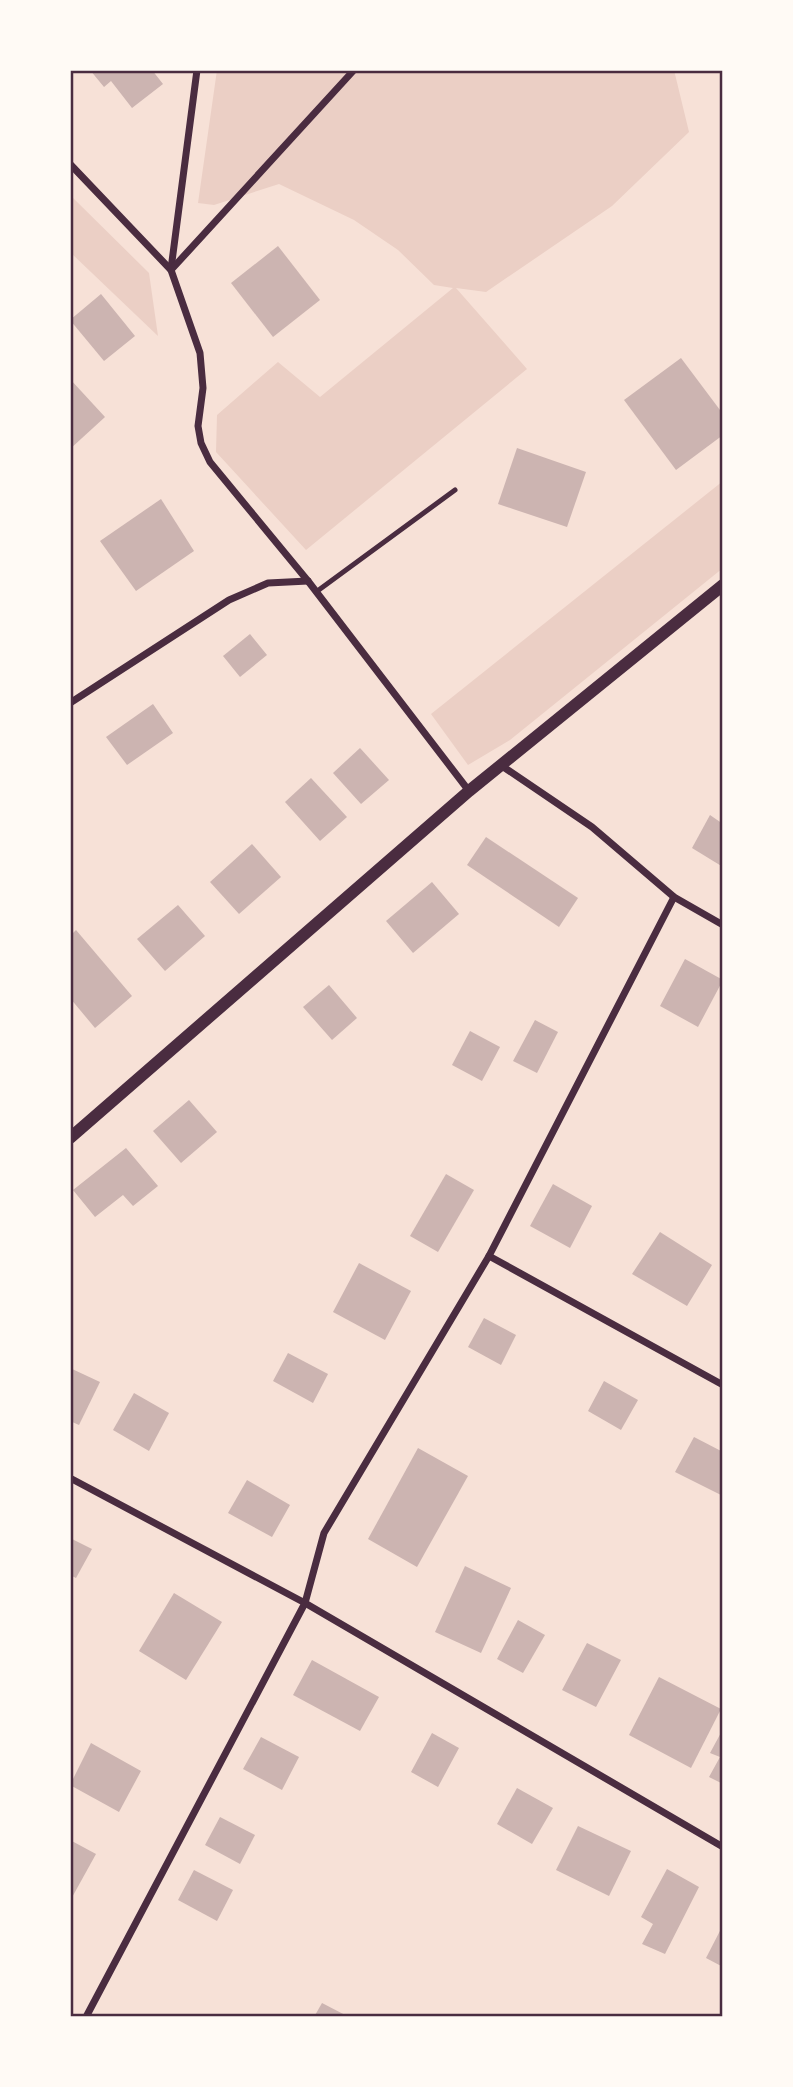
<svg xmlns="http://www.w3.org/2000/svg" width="793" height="2087" viewBox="0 0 793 2087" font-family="Roboto,sans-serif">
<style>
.green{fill:#ebcfc5}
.building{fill:#ccb4b1}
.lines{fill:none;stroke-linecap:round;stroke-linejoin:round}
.service{stroke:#4a2c40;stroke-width:5}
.minor{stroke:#4a2c40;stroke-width:7}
.tertiary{stroke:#4a2c40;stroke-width:12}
.neatline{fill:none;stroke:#4a2c40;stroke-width:2.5}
</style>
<rect width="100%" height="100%" fill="#f7e1d7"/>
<g class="green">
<polygon points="217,70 674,70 689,132 612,206 486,292 456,288 527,369 306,550 216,452 217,415 278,362 320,397 453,288 434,285 398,250 354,220 279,184 214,205 198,203"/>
<polygon points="70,195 149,273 158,336 70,252"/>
<polygon points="723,481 723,568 510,740 468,765 431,714"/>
</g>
<g class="building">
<polygon points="90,70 152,70 163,84 132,108 111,81 104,87"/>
<polygon points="278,246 320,300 273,337 231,283"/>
<polygon points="101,294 135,336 104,361 70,320"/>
<polygon points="681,358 723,414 723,435 676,470 624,400"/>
<polygon points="70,379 105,417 70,449"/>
<polygon points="517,448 586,472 567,527 498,504"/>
<polygon points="161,499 194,551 136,591 100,541"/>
<polygon points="250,634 267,655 240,677 223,656"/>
<polygon points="153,704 173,733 127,765 106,737"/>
<polygon points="360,748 389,780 361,804 333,773"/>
<polygon points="311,778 347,817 320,841 285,802"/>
<polygon points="710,815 723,824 723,867 692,848"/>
<polygon points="486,837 578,898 559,927 467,865"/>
<polygon points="252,844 281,877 239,914 210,882"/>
<polygon points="432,882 459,914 413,953 386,921"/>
<polygon points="178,905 205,936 165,971 137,939"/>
<polygon points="76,930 132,996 95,1028 70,998 70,936"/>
<polygon points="685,959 723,980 698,1027 660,1006"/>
<polygon points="329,985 357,1018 332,1040 303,1007"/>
<polygon points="535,1020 558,1032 537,1073 513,1061"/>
<polygon points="470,1031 500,1047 482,1081 452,1065"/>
<polygon points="189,1100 217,1132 181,1163 153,1131"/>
<polygon points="126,1148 158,1186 133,1206 123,1195 95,1217 73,1190"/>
<polygon points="446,1174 474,1190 438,1252 410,1236"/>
<polygon points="553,1184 592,1206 570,1248 530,1226"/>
<polygon points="660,1232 712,1265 687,1306 632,1274"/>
<polygon points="359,1263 411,1291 385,1340 333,1312"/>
<polygon points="484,1318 516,1335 501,1365 468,1347"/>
<polygon points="288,1353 328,1374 313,1403 273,1381"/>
<polygon points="70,1368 100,1382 79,1425 70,1421"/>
<polygon points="604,1381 638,1400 621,1430 588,1411"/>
<polygon points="134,1393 169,1413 149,1451 113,1430"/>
<polygon points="694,1437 723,1452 721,1495 675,1472"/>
<polygon points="418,1448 468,1476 417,1567 368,1539"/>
<polygon points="247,1480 290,1505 272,1537 228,1513"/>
<polygon points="70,1538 92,1549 76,1578 70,1575"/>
<polygon points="465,1566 511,1588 481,1653 435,1632"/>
<polygon points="174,1593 222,1622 186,1680 139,1651"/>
<polygon points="518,1620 545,1635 523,1673 497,1659"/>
<polygon points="587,1643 621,1660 596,1707 562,1690"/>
<polygon points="312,1660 379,1697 360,1731 293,1695"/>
<polygon points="659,1677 721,1709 691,1768 629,1735"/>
<polygon points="723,1729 723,1784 709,1777 720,1757 710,1753"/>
<polygon points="432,1733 459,1748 438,1787 411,1772"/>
<polygon points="261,1737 299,1757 282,1790 243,1769"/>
<polygon points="91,1743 141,1771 119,1812 70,1785"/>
<polygon points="517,1788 553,1808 532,1844 497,1824"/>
<polygon points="220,1817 255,1835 240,1864 205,1845"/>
<polygon points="578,1826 631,1851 609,1896 556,1870"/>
<polygon points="70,1840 96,1854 70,1901"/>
<polygon points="667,1869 699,1887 665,1954 642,1944 653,1924 641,1917"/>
<polygon points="194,1870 233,1890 217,1921 178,1900"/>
<polygon points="723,1925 723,1967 706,1958"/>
<polygon points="322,2003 349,2017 314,2017"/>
</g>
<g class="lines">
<polyline class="service" points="316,592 455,490"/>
<g class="minor">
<polyline points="70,164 171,270 200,353 203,388 198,426 201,443 210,462 308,581 469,791"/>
<polyline points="171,269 197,70"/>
<polyline points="171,270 354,70"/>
<polyline points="70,703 229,600 268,583 308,581"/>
<polyline points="502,766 592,827 674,897 723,925"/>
<polyline points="489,1256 723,1385"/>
<polyline points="70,1478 305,1603 723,1847"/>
<polyline points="86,2017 305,1603 324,1533 489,1256 674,897"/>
</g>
<polyline class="tertiary" points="70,1138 469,791 723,585"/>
</g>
<rect width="793" height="2087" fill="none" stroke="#fffaf5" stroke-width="144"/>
<rect x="72" y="72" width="649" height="1943" class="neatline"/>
</svg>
